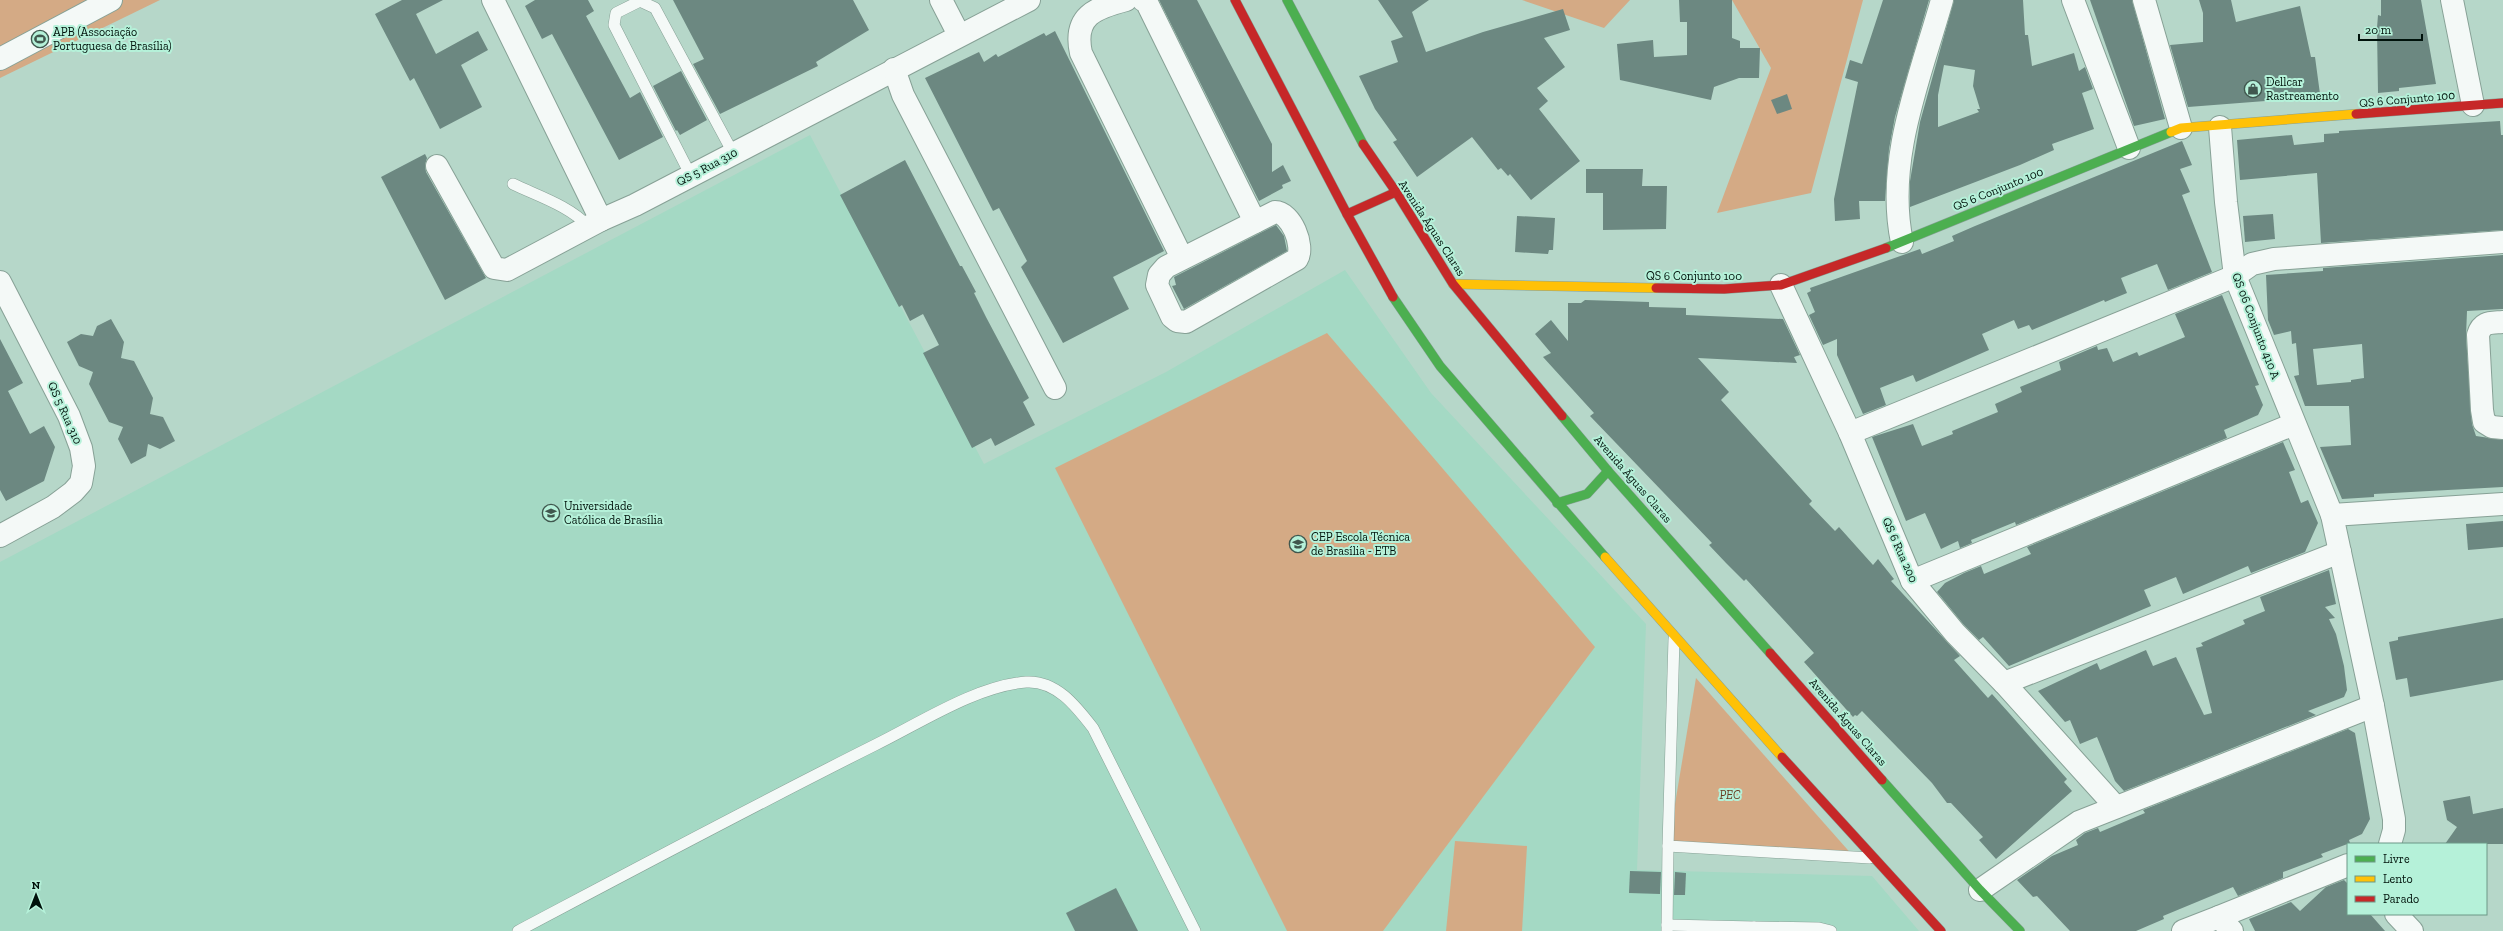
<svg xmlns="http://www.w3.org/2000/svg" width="2503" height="931" viewBox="0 0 2503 931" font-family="'Zilla Slab',serif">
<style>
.built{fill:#a4d9c4}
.green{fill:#d4aa85}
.building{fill:#6c8881;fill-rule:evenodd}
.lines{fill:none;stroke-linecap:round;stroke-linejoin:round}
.lane-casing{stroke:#87a196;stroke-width:12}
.street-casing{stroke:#87a196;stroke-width:24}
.fast-casing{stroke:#87a196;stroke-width:10}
.slow-casing{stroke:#87a196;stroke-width:10}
.jam-casing{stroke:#87a196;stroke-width:10}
.lane{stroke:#f4f9f7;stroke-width:11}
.street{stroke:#f4f9f7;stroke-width:22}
.fast{stroke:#4caf50;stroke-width:9}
.slow{stroke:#ffc107;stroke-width:9}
.jam{stroke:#c62828;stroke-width:9}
.labels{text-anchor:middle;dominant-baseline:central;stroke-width:4;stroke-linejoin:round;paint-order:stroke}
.poi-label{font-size:12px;fill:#00120b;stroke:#b5f1d9;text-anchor:start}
.street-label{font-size:12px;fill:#00120b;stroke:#b5f1d9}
.park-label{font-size:12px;font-style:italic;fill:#68391e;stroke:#b5f1d9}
</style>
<rect width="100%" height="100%" fill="#b6d7c9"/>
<polygon class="built" points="810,135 984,464 1166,372 1345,270 1431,393 1646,624 1637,870 1872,876 1919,931 0,931 0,562"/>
<g class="green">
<polygon points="0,0 160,0 0,78"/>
<polygon points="1522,0 1630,0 1604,28"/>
<polygon points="1732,0 1863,0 1811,193 1717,213 1771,68"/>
<polygon points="1327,333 1595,647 1383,931 1287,931 1055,468"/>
<polygon points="1696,678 1854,857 1668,846"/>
<polygon points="1455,841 1527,846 1522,931 1446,931"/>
</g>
<g class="building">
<polygon points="402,0 443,0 416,14 436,54 478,31 488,50 461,65 482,107 440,129 414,78 410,81 375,14"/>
<polygon points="535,0 588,0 594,11 586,16 630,98 640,92 663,137 619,160 552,34 542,39 525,6"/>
<polygon points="673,0 853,0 869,30 816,62 818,66 720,114 693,64 704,59"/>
<polygon points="1159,0 1197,0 1272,144 1272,172 1283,165 1291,181 1282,185 1283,188 1259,201"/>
<polygon points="1378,0 1429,0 1412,12 1426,52 1483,32 1563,9 1570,30 1544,38 1565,67 1537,88 1548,101 1539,109 1580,161 1531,200 1510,174 1508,176 1501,168 1498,170 1472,137 1417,177 1393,142 1397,140 1375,109 1359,76 1398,62 1391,41 1403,37"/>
<polygon points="1679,0 1732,0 1732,38 1740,41 1740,48 1760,48 1759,78 1739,78 1714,87 1711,100 1620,80 1617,44 1653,40 1654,57 1687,55 1687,22 1680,22"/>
<polygon points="1883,0 1929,0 1895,117 1889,149 1885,201 1859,201 1860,219 1835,221 1834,199 1858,82 1845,78 1850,60 1862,64"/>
<path d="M1954,0h69l2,35h3l4,31 42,-13 5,18 6,-4 8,22 -11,4 12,36 -42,15 2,6 -34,15 -110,42v-26l10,-59zM1944,65l31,5 -2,16 7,23h-3l2,3 -41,15v-32z"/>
<polygon points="2090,0 2132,0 2165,119 2134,126"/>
<polygon points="2199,0 2231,0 2236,22 2300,6 2311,57 2315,57 2320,94 2291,97 2291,99 2188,107 2170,45 2203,42 2203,13"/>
<polygon points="2381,0 2421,0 2436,84 2399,88 2399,91 2378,93 2377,28 2378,15 2381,16"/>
<polygon points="1055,31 1164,251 1113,277 1129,309 1063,343 1021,267 1027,261 999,208 993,211 925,78 979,52 984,62 996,54 998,57 1044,33 1046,36"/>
<polygon points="681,71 707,120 680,135 677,130 676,131 653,86"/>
<polygon points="1787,94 1792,109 1777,114 1771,100"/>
<polygon points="2500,121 2501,135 2503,135 2503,230 2321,243 2317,173 2240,180 2237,140 2292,135 2294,145 2324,142 2324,134 2339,133 2339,131"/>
<polygon points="2182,141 2192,165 2180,169 2190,192 2182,195 2212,272 2168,290 2157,264 2121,278 2127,293 2105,302 2104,300 2032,330 2029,325 2018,329 2014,320 1982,334 1989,350 1916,382 1913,375 1880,388 1886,405 1863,414 1837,355 1837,339 1823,345 1809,315 1815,312 1807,293 1811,291 1810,288 1920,249 1922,254 1954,241 1952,236 1975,226"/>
<polygon points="425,154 427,158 425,165 426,172 486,278 445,300 381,177"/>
<polygon points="905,160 960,266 962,266 976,292 974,293 986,317 1029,398 1023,402 1035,425 995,446 991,438 972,448 923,353 939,345 923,314 910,321 902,305 899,307 840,195"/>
<polygon points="1586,169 1643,169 1642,186 1667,186 1666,229 1603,230 1603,193 1586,193"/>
<polygon points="2273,214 2275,239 2245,242 2243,216"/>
<polygon points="1517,216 1555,218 1553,250 1549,250 1548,254 1515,252"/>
<polygon points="1276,225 1284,236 1287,251 1184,309 1172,286 1176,285 1174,277"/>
<path d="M2503,255v54l-36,2 -1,25 6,88 4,12 27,4v47l-129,7v3l-32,2 -22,-52 31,-2 -2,-39h-44l-11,-30 5,-1 -3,-32 -4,1 -1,-13 -17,4 -6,-15 -2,-45 57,-4v-3zM2362,344l2,34 -13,2v2l-34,3 -4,-36z"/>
<polygon points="2222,295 2259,385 2255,386 2263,405 2258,415 2224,430 2227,438 2016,525 2015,522 1971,540 1972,543 1960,548 1958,541 1941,549 1925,513 1906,521 1872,437 1913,424 1922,446 1953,434 1952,431 1998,412 1995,404 2022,392 2020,387 2061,370 2059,362 2097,346 2098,350 2107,348 2113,362 2137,352 2139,356 2185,337 2175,314"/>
<polygon points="1585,300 1649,302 1649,307 1686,308 1686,315 1783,319 1800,355 1794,357 1797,363 1698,358 1729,392 1721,400 1812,501 1809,504 1835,531 1839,527 1873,565 1878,559 1894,579 1891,581 1960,656 1954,660 1988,698 1992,694 2009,713 2067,779 2064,782 2072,791 1996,859 1979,840 1983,837 1951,803 1947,803 1932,783 1862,711 1857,716 1855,715 1853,717 1804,662 1814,653 1746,579 1744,581 1726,563 1709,545 1712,543 1590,416 1594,413 1543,357 1551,353 1535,334 1551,320 1568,341 1568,303 1581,303"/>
<polygon points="111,319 124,342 121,358 134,361 153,398 150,414 163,417 175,441 160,449 148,444 146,456 131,464 118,439 123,427 109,422 89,384 93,372 79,366 67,342 81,334 93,336 97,326"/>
<polygon points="0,339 23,383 8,391 30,434 44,426 55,447 44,481 6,501 0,490"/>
<polygon points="2283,442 2295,470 2289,472 2301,503 2308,500 2318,523 2305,552 2251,573 2248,566 2183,594 2176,577 2144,590 2151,606 2009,666 1983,637 1979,640 1964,625 1937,592 1945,583 1964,573 1981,566 1984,574 2031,554 2027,547"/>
<polygon points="2503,521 2503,547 2468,550 2466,524"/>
<polygon points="2329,570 2336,604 2325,607 2335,618 2329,619 2336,634 2344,666 2347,690 2344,697 2308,711 2316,715 2124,791 2115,781 2097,737 2080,744 2070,720 2065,722 2038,691 2097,663 2100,670 2146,650 2153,666 2176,657 2204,715 2212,713 2196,648 2203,646 2201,643 2245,624 2243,620 2265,611 2260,597"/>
<polygon points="2503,618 2503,680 2410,697 2407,678 2396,680 2389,642 2398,640 2398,637"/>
<polygon points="2348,729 2355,733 2370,819 2362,834 2349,840 2350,843 2321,854 2323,857 2283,872 2283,878 2238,896 2233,887 2163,916 2164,919 2136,931 2070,931 2037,896 2033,897 2017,880 2052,856 2078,845 2076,840 2085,833 2098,828 2100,832 2145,813 2143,810"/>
<polygon points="2470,796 2473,814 2503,808 2503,844 2445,844 2457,827 2447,820 2443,801"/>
<polygon points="1630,871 1661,872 1660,894 1629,893"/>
<polygon points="1675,872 1686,873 1685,895 1674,895"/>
<polygon points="2344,880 2348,884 2348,914 2370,914 2385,931 2255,931 2249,919 2291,902 2300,911 2326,887"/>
<polygon points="1116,888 1138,931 1075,931 1066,913"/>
</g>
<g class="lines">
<defs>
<g id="lane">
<polyline points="691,176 614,25 616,13 640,1 655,8 733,153"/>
<path d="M513,184c25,12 57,22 76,43"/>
<polyline points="1674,639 1668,846 1870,858"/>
<polyline points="1667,925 1754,927 1754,931"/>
<polyline points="1754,927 1819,928 1831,931"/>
<path d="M518,931c119,-63 237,-126 357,-186 45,-22 101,-59 151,-63 30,-2 50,24 67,46l102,203"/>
<polyline points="1667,931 1668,846"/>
</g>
<g id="street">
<polyline points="493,0 601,220 635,205 1029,0"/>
<polyline points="941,0 959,35"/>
<path d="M1126,0c-31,8 -53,16 -45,53l101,205"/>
<polyline points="1143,0 1146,1 1255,222"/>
<polyline points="2073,0 2129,148"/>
<polyline points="2144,0 2181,128"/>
<polyline points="2452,0 2473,105"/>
<polyline points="0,59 111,0"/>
<polyline points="894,69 903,95 1055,388"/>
<polyline points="2220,127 2226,202 2235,276 2332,515"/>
<polyline points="437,166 494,268 507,270 601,220"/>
<path d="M1275,212c16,0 30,34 22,47l-111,63 -9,-1 -5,-4 -15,-32 2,-10 7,-8z"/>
<path d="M1902,242c-17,-82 18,-164 40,-242"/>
<polyline points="0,282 69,416 81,448 84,466 81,483 73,492 53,507 0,536"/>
<polyline points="1781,285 1850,433 1912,581 1955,633 2004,683 2116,807"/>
<path d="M2503,322c-12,1 -21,-1 -25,13l4,75 2,12 8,5 11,1"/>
<polyline points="1850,433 2235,276 2252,264 2274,259 2503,242"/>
<polyline points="1912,581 2294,424"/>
<polyline points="2004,683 2340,552"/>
<polyline points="2390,844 2394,830 2394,819 2373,706 2332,515 2503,504"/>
<polyline points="1980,890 2079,822 2373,706"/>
<polyline points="2396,914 2412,931"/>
<polyline points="2183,931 2219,917"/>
<polyline points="2232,931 2219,917 2348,865"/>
</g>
<g id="fast">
<polyline points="1287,0 1363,144"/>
<polyline points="1886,248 2171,132"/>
<polyline points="1393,297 1440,366 1605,557"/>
<polyline points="1562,416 1608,471 1770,653"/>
<polyline points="1557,503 1587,494 1608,471"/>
<polyline points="1882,780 1980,890 2020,931"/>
</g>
<g id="slow">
<polyline points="2171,132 2181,128 2356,114"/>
<polyline points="1453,284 1656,288"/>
<polyline points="1605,557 1782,757"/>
</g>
<g id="jam">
<polyline points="1235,0 1347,214 1393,297"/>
<polyline points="2356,114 2503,103"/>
<polyline points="1363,144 1396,192 1453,284 1562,416"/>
<polyline points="1347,214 1396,192"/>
<polyline points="1656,288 1724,289 1781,285 1886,248"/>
<polyline points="1770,653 1882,780"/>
<polyline points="1782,757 1941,931"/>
</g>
</defs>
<use href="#lane" class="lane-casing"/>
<use href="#street" class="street-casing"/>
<use href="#fast" class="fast-casing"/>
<use href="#slow" class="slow-casing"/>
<use href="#jam" class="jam-casing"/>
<use href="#lane" class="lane"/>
<use href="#street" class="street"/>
<use href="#fast" class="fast"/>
<use href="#slow" class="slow"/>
<use href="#jam" class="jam"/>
</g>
<defs>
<symbol id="stadium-ring" viewBox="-11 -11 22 22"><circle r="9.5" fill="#b5f1d9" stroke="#40574e" stroke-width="1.5"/><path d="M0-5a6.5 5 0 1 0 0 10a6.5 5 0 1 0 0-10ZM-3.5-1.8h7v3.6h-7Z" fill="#40574e"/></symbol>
<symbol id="shop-ring" viewBox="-11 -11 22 22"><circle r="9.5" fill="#b5f1d9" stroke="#40574e" stroke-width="1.5"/><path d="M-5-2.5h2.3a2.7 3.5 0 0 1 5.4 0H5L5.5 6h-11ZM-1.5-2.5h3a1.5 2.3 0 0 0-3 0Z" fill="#40574e"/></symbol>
<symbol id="university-ring" viewBox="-11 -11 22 22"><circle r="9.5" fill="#b5f1d9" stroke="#40574e" stroke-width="1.5"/><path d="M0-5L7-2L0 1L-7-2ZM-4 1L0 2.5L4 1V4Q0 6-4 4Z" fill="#40574e"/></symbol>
</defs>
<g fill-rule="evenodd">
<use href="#stadium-ring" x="30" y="29" width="20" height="20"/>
<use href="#shop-ring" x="2243" y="79" width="20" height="20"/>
<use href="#university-ring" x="541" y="503" width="20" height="20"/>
<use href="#university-ring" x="1288" y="534" width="20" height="20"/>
</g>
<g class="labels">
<g class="poi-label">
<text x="53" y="32">APB (Associação<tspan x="53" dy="14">Portuguesa de Brasília)</tspan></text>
<text x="2266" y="82">Dellcar<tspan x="2266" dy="14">Rastreamento</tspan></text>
<text x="564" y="506">Universidade<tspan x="564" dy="14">Católica de Brasília</tspan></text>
<text x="1311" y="537">CEP Escola Técnica<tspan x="1311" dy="14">de Brasília - ETB</tspan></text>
</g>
<g class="street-label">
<text transform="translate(2407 99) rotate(-5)">QS 6 Conjunto 100</text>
<text transform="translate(707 167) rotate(-28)">QS 5 Rua 310</text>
<text transform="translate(1998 189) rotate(-22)">QS 6 Conjunto 100</text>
<text transform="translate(1432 228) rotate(57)">Avenida Águas Claras</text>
<text x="1694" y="276">QS 6 Conjunto 100</text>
<text transform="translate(2256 326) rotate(69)">QS 06 Conjunto 410 A</text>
<text transform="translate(65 413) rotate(66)">QS 5 Rua 310</text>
<text transform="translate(1633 479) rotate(49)">Avenida Águas Claras</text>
<text transform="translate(1900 550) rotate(66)">QS 6 Rua 200</text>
<text transform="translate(1848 722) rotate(49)">Avenida Águas Claras</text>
</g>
<g class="park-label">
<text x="1730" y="795">PEC</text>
</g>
</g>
<rect x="2347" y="843" width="140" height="72" fill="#b5f1d9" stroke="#6d9887"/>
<rect x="2355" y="856" width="20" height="6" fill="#4caf50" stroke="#6d9887"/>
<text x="2383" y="863" font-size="12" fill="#00120b">Livre</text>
<rect x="2355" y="876" width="20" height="6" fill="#ffc107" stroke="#6d9887"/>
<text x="2383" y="883" font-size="12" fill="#00120b">Lento</text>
<rect x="2355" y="896" width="20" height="6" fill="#c62828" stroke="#6d9887"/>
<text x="2383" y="903" font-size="12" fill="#00120b">Parado</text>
<g transform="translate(36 895)" stroke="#b5f1d9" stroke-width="3" paint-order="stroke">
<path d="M0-3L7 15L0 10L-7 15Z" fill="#00120b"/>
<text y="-6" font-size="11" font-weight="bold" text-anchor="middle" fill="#00120b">N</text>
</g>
<path d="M2359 34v6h63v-6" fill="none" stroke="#00120b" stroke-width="2"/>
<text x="2365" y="34" font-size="12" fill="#00120b" stroke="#b5f1d9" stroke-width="3" paint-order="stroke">20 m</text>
</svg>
